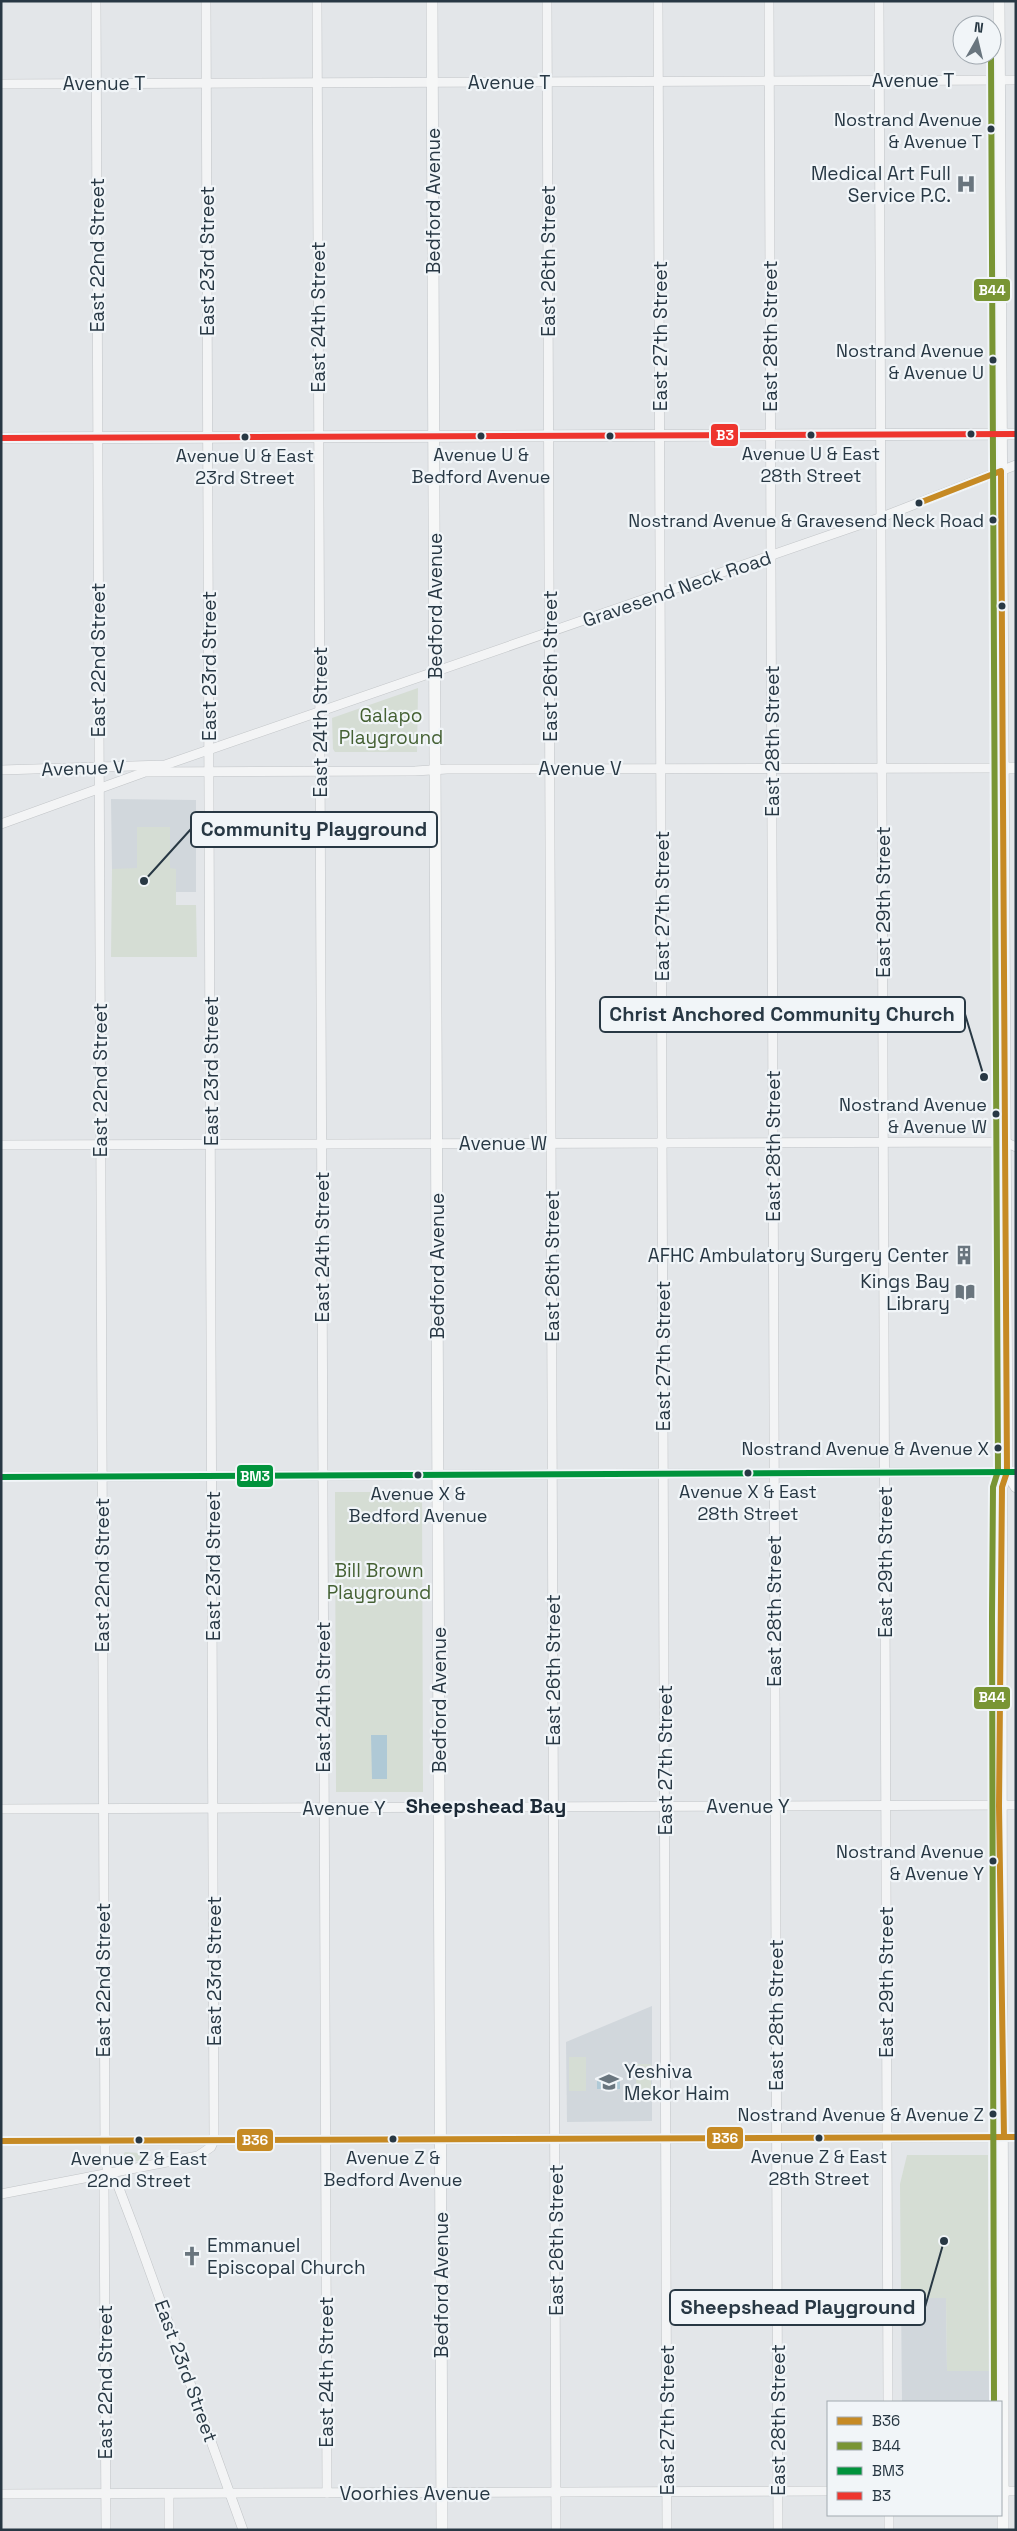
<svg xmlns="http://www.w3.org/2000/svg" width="1017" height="2531" viewBox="0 0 1017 2531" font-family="'Space Grotesk',sans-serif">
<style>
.built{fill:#d1d7dc}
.green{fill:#d5ddd4}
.water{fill:#afc9d6}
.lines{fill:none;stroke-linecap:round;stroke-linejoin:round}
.minor-casing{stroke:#c1c4c7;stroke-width:10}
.major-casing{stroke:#bfc3c7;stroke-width:12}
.minor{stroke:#f3f4f5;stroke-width:9}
.major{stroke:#f6f7f7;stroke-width:11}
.bus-1-casing{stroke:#f1f5f8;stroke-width:10}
.bus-2-casing{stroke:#f1f5f8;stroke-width:10}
.bus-3-casing{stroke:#f1f5f8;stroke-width:10}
.bus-4-casing{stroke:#f1f5f8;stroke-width:10}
.bus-1{stroke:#c68a24;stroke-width:6}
.bus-2{stroke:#799534;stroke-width:6}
.bus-3{stroke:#00933c;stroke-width:6}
.bus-4{stroke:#ee352e;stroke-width:6}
.bus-dot{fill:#283844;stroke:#f1f5f8;stroke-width:2}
.labels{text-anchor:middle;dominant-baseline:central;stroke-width:4.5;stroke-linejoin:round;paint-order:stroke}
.bus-label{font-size:18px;fill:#283844;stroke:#f1f5f8}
.street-label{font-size:19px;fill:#283844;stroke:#f1f5f8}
.poi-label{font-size:19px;fill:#283844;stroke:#f1f5f8;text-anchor:end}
.park-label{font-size:19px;fill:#456134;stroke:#f1f5f8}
.neighbourhood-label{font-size:20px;font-weight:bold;fill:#1a2835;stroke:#f1f5f8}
.leader{fill:none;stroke:#283844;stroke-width:2}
.callout-dot{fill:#283844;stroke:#f1f5f8;stroke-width:2}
.callout{fill:#f1f5f8;stroke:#283844;stroke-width:2}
.callout-label{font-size:20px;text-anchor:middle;font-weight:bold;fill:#283844}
.line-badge{stroke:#f1f5f8;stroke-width:2}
.badge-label{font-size:14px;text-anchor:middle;font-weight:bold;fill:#fff}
</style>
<rect width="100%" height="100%" fill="#e3e6e9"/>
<g class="built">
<polygon points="111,799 196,800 196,892 176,892 176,869 170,869 169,827 137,869 112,869"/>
<polygon points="652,2006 652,2121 567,2122 566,2042"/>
<polygon points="901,2298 946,2298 947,2371 989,2371 989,2402 902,2402"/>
</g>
<g class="green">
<polygon points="418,688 417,752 335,752 333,749 332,718"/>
<polygon points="137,827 170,827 170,868 176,869 176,905 196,905 197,957 111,957 112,869 137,868"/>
<polygon points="335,1492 422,1492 423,1792 336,1792"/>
<rect x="569" y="2057" width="17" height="34"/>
<rect x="636" y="2064" width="15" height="30"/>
<polygon points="125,2152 139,2153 143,2158 138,2161 124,2162 122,2157"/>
<polygon points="907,2155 988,2155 989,2371 947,2371 946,2298 901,2298 900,2184"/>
</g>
<g class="water">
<polygon points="371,1735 387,1735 387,1779 372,1779"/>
<rect x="597" y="2078" width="23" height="11"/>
</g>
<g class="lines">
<defs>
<g id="minor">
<polyline points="96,1 105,2154 108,2174 117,2183 136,2233 243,2530"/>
<polyline points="317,1 327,2493"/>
<polyline points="547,1 556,2530"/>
<polyline points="658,1 667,2530"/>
<polyline points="769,1 778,2530"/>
<polyline points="879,1 888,2402"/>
<polyline points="1,84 1016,80"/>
<polyline points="1,770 165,765 882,517 1016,465"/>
<polyline points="1,824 145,772 415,771 447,769 1003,768"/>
<polyline points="1,1145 1005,1142 1016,1147"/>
<polyline points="1,1477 1016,1472"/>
<polyline points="1,1809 1016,1805"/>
<polyline points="1,2141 1016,2137"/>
<polyline points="1,2194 198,2156 211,2147 214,2140 206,1"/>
<polyline points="1001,2491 1016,2491"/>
<polyline points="1,2494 828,2491"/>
<polyline points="889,2515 889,2530"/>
<polyline points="106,2530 104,2186 108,2174"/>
<polyline points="169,2530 169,2494"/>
</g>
<g id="major">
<polyline points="432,1 442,2530"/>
<path d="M999,1l8,1471 -5,15c-3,348 2,695 1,1043"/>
<polyline points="1,438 1016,434"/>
<polyline points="1003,768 1016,768"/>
<polyline points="1007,1472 1016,1487"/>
</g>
</defs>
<use href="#minor" class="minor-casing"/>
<use href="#major" class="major-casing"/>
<use href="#minor" class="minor"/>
<use href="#major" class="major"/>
<defs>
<g id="bus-1">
<polyline points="919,503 1001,471 1007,1472 1002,1487 999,1806 1004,2137"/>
<polyline points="1,2141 1016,2137"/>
</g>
<polyline id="bus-2" points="991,55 998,1471 993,1487 992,1617 994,2402"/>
<polyline id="bus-3" points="1,1477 1016,1472"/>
<polyline id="bus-4" points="1,438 1016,434"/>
</defs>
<use href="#bus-1" class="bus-1-casing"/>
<use href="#bus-2" class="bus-2-casing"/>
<use href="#bus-3" class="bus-3-casing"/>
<use href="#bus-4" class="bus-4-casing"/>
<use href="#bus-1" class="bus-1"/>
<use href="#bus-2" class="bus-2"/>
<use href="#bus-3" class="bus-3"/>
<use href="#bus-4" class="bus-4"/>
</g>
<defs>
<symbol id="hospital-bare" viewBox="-9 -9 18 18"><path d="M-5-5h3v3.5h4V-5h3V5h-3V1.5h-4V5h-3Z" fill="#69757e" stroke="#f1f5f8" stroke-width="2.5" paint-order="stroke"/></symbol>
<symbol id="building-bare" viewBox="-9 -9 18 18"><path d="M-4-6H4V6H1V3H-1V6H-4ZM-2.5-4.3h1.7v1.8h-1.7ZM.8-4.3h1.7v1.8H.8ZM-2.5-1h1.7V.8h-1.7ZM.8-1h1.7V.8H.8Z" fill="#69757e" stroke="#f1f5f8" stroke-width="2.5" paint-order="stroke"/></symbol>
<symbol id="library-bare" viewBox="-9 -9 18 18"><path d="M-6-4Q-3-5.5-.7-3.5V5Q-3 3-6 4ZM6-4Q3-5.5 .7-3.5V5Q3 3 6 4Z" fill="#69757e" stroke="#f1f5f8" stroke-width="2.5" paint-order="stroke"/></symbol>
<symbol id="school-bare" viewBox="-9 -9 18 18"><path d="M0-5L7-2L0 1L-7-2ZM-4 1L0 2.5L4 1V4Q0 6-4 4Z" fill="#69757e" stroke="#f1f5f8" stroke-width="2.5" paint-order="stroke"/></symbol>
<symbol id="church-bare" viewBox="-9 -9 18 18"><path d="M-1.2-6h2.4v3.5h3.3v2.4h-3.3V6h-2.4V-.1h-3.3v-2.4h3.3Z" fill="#69757e" stroke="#f1f5f8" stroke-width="2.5" paint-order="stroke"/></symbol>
</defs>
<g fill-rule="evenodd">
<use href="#hospital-bare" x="952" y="170" width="28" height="28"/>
<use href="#building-bare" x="950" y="1241" width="28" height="28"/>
<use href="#library-bare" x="951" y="1278" width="28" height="28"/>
<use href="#school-bare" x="595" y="2068" width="28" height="28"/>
<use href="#church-bare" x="178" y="2242" width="28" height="28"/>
</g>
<g class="bus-dot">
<circle cx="991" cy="129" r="4.5"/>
<circle cx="993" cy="360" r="4.5"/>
<circle cx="971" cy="434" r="4.5"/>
<circle cx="811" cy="435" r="4.5"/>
<circle cx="481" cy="436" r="4.5"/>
<circle cx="610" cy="436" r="4.5"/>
<circle cx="245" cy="437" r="4.5"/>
<circle cx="919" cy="503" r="4.5"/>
<circle cx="993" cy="520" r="4.5"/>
<circle cx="1002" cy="606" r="4.5"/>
<circle cx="996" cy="1114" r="4.5"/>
<circle cx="998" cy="1448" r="4.5"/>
<circle cx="748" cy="1473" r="4.5"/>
<circle cx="418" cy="1475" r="4.5"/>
<circle cx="993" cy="1861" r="4.5"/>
<circle cx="993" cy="2114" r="4.5"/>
<circle cx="819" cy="2138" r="4.5"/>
<circle cx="393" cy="2139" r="4.5"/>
<circle cx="139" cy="2140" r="4.5"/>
</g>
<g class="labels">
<g class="bus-label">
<text x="982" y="119" text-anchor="end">Nostrand Avenue<tspan x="982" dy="22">&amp; Avenue T</tspan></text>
<text x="984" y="350" text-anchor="end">Nostrand Avenue<tspan x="984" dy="22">&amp; Avenue U</tspan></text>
<text x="811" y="453">Avenue U &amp; East<tspan x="811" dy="22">28th Street</tspan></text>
<text x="481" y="454">Avenue U &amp;<tspan x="481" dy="22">Bedford Avenue</tspan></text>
<text x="245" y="455">Avenue U &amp; East<tspan x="245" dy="22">23rd Street</tspan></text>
<text x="984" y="520" text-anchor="end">Nostrand Avenue &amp; Gravesend Neck Road</text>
<text x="987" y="1104" text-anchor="end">Nostrand Avenue<tspan x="987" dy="22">&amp; Avenue W</tspan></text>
<text x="989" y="1448" text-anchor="end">Nostrand Avenue &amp; Avenue X</text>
<text x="748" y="1491">Avenue X &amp; East<tspan x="748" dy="22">28th Street</tspan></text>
<text x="418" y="1493">Avenue X &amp;<tspan x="418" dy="22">Bedford Avenue</tspan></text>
<text x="984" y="1851" text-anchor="end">Nostrand Avenue<tspan x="984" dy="22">&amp; Avenue Y</tspan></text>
<text x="984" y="2114" text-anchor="end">Nostrand Avenue &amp; Avenue Z</text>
<text x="819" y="2156">Avenue Z &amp; East<tspan x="819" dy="22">28th Street</tspan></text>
<text x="393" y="2157">Avenue Z &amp;<tspan x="393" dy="22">Bedford Avenue</tspan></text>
<text x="139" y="2158">Avenue Z &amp; East<tspan x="139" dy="22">22nd Street</tspan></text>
</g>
<g class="street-label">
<text x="913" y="80">Avenue T</text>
<text x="509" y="82">Avenue T</text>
<text x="104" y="83">Avenue T</text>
<text transform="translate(433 201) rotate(-90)">Bedford Avenue</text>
<text transform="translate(97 255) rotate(-90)">East 22nd Street</text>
<text transform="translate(207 261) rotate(-90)">East 23rd Street</text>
<text transform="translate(548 261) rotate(-90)">East 26th Street</text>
<text transform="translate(318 317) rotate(-90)">East 24th Street</text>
<text transform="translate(660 336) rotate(-90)">East 27th Street</text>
<text transform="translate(770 336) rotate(-90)">East 28th Street</text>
<text transform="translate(677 589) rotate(-19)">Gravesend Neck Road</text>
<text transform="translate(435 606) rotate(-90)">Bedford Avenue</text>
<text transform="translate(98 660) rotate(-90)">East 22nd Street</text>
<text transform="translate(209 666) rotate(-90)">East 23rd Street</text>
<text transform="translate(550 666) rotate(-90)">East 26th Street</text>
<text transform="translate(320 722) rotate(-90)">East 24th Street</text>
<text transform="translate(772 741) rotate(-90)">East 28th Street</text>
<text transform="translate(83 768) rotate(-2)">Avenue V</text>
<text x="580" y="768">Avenue V</text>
<text transform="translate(883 902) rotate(-90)">East 29th Street</text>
<text transform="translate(662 906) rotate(-90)">East 27th Street</text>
<text transform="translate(211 1071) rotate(-90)">East 23rd Street</text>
<text transform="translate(100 1080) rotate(-90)">East 22nd Street</text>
<text x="503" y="1143">Avenue W</text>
<text transform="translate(773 1146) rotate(-90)">East 28th Street</text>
<text transform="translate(322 1247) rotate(-90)">East 24th Street</text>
<text transform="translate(437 1266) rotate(-90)">Bedford Avenue</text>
<text transform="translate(552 1266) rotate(-90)">East 26th Street</text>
<text transform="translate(663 1356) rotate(-90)">East 27th Street</text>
<text transform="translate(885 1562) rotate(-90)">East 29th Street</text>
<text transform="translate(213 1566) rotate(-90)">East 23rd Street</text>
<text transform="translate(102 1575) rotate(-90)">East 22nd Street</text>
<text transform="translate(774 1611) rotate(-90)">East 28th Street</text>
<text transform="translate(553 1670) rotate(-90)">East 26th Street</text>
<text transform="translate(323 1697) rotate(-90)">East 24th Street</text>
<text transform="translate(439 1700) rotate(-90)">Bedford Avenue</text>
<text transform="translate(665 1760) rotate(-90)">East 27th Street</text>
<text x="748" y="1806">Avenue Y</text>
<text x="344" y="1808">Avenue Y</text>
<text transform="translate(214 1971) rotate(-90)">East 23rd Street</text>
<text transform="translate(103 1980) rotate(-90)">East 22nd Street</text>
<text transform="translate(886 1982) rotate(-90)">East 29th Street</text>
<text transform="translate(776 2015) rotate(-90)">East 28th Street</text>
<text transform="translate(556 2240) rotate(-90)">East 26th Street</text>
<text transform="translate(441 2285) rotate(-90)">Bedford Avenue</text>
<text transform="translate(186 2371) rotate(70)">East 23rd Street</text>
<text transform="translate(326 2372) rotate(-90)">East 24th Street</text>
<text transform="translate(105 2382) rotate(-90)">East 22nd Street</text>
<text transform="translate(667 2420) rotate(-90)">East 27th Street</text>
<text transform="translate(778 2420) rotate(-90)">East 28th Street</text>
<text x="415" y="2493">Voorhies Avenue</text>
</g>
<g class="poi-label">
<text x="951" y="173">Medical Art Full<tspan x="951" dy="22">Service P.C.</tspan></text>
<text x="949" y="1255">AFHC Ambulatory Surgery Center</text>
<text x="950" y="1281">Kings Bay<tspan x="950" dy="22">Library</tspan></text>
<text x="624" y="2071" text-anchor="start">Yeshiva<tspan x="624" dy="22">Mekor Haim</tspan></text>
<text x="207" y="2245" text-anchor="start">Emmanuel<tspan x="207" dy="22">Episcopal Church</tspan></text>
</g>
<g class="park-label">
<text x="391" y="715">Galapo<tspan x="391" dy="22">Playground</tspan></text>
<text x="379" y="1570">Bill Brown<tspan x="379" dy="22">Playground</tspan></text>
</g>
<g class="neighbourhood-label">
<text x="486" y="1806">Sheepshead Bay</text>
</g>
</g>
<path class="leader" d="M144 881L191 829M984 1077L965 1014M944 2241L925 2307"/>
<g class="callout-dot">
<circle cx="144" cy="881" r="5"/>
<circle cx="984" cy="1077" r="5"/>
<circle cx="944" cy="2241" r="5"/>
</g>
<g class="callout">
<rect x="191" y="812" width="246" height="35" rx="5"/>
<rect x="600" y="997" width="365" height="35" rx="5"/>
<rect x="670" y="2290" width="255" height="35" rx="5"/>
</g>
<g class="callout-label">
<text x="314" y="836">Community Playground</text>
<text x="782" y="1021">Christ Anchored Community Church</text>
<text x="798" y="2314">Sheepshead Playground</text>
</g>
<g class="line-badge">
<rect x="973" y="278" width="38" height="24" rx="5" fill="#799534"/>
<rect x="710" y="423" width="29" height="24" rx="5" fill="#ee352e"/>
<rect x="236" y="1464" width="38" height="24" rx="5" fill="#00933c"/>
<rect x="973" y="1686" width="38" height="24" rx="5" fill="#799534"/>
<rect x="706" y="2126" width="38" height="24" rx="5" fill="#c68a24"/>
<rect x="236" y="2128" width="38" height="24" rx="5" fill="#c68a24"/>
</g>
<g class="badge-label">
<text x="992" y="295">B44</text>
<text x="725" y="440">B3</text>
<text x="255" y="1481">BM3</text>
<text x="992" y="1702">B44</text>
<text x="725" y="2143">B36</text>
<text x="255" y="2145">B36</text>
</g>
<rect width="1017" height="2531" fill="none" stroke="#283844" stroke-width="5"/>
<rect x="827" y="2401" width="175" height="115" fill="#f1f5f8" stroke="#a1a9b0"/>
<rect x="837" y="2417" width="25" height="8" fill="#c68a24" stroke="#a1a9b0"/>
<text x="872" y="2426" font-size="15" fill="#283844">B36</text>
<rect x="837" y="2442" width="25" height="8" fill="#799534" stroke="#a1a9b0"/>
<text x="872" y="2451" font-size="15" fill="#283844">B44</text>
<rect x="837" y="2467" width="25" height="8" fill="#00933c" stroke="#a1a9b0"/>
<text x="872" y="2476" font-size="15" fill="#283844">BM3</text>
<rect x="837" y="2492" width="25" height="8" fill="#ee352e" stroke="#a1a9b0"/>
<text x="872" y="2501" font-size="15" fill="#283844">B3</text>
<g transform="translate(977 40) rotate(8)"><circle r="24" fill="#f1f5f8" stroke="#a1a9b0"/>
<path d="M0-4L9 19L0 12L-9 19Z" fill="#69757e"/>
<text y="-8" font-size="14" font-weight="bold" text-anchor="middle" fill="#283844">N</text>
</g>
</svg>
